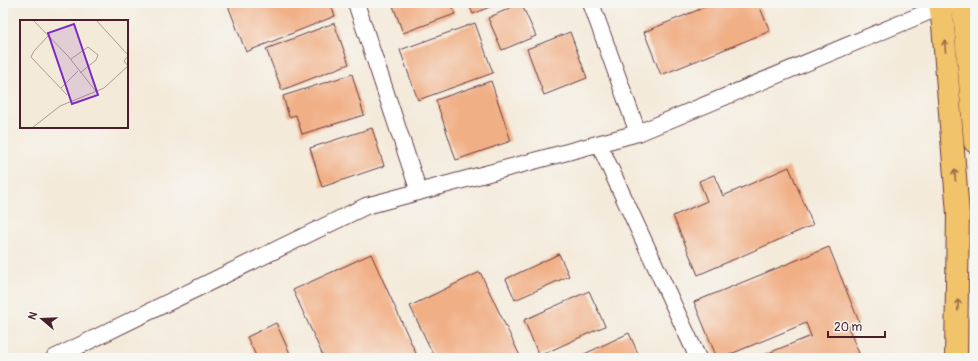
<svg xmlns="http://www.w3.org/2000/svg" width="978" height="361" viewBox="0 0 978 361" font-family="Pangolin,sans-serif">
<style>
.building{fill:#f1af85}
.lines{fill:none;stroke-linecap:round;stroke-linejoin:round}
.street-casing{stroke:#643d45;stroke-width:18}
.primary-casing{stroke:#643d45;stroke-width:24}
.street{stroke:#fff;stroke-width:16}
.primary{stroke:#f1c36a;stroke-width:22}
.oneway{stroke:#956947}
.inset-road{fill:none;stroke:#b09994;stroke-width:1}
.view{fill:#7b2cbf;fill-opacity:0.15;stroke:#7b2cbf;stroke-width:2}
.inset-edge{fill:none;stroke:#4a1f2b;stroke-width:2}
</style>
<rect width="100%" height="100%" fill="#f6f6f2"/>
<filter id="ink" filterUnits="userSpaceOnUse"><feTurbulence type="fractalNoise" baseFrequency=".025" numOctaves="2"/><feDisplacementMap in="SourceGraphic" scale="8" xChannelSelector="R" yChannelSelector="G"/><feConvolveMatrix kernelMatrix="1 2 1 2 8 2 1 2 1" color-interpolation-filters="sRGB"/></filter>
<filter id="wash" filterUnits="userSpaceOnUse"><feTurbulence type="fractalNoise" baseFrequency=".012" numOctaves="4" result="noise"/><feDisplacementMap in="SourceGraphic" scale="16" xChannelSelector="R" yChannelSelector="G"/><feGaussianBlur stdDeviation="0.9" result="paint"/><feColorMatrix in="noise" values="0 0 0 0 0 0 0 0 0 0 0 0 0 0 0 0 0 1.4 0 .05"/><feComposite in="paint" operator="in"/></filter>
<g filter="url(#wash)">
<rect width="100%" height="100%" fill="#f4eada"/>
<g id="blocks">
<g class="building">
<polygon points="227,3 330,3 335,16 246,52"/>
<polygon points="392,3 451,3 455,14 403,33"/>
<polygon points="468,3 499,3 473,14"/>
<polygon points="521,3 536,36 502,50 488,18"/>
<polygon points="715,3 758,3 770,31 661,75 644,32"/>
<polygon points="334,23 349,64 282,90 266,49"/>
<polygon points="475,23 493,73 418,100 400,50"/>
<polygon points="570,32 587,78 544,95 527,49"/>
<polygon points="352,74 364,115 302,134 296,115 289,117 283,96"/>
<polygon points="491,81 511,141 456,160 436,100"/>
<polygon points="372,128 384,166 322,187 310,148"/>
<polygon points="789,167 813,225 698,275 673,216 707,201 699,181 714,175 723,196"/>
<polygon points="829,247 859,322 848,327 861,358 756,358 811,336 806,323 721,358 717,358 694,302"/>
<polygon points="371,254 418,358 324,358 293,290"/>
<polygon points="559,254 569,276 515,300 506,279"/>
<polygon points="480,272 521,358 435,358 410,306"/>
<polygon points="589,291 605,326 539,356 524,320"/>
<polygon points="276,323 292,358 257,358 247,337"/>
<polygon points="629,333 640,358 576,358"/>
</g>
</g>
</g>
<g filter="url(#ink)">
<use href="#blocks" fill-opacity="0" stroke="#643d45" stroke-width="1"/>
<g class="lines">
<defs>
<g id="street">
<polyline points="356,3 419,192"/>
<polyline points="591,3 638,133"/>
<polyline points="599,144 698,358"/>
<polyline points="54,358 366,206 638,133 940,7 951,5"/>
</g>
<g id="primary">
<polyline points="940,3 943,25 958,214 956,358"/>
<polyline points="962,3 965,22 975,142"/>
</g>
</defs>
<use href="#street" class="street-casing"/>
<use href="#primary" class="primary-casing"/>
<use href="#street" class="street"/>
<use href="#primary" class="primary"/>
</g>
<defs><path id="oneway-shaft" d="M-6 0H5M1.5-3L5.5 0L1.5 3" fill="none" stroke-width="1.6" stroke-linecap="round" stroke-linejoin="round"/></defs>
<g class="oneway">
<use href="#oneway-shaft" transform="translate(945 46) rotate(-95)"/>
<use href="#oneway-shaft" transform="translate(955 175) rotate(-95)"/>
<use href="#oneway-shaft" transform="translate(958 305) rotate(-88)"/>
</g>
</g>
<g transform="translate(20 20)">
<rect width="108" height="108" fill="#f4eada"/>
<path class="inset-road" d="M13,0l35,36 30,38M76,0l32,35M28,16l-14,15 -3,6 36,38M51,39l17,-12 10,8 -2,5 -16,13M108,46l-4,-5 4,-5M41,68l17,-17M12,108l28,-22 44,-18 24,-22"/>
<path class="view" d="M54,4l24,71 -26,9 -24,-71z"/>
<rect width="108" height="108" class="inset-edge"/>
</g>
<rect width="978" height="361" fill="none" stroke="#f6f6f2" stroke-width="16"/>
<g transform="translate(42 319) rotate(289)" stroke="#f6f6f2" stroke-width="3" paint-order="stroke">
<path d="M0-3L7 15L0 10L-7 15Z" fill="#4a1f2b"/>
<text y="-6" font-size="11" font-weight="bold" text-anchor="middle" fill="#4a1f2b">N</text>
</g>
<path d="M828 331v6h57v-6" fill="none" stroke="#4a1f2b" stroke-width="2"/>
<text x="834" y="331" font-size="12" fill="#4a1f2b" stroke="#f6f6f2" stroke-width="3" paint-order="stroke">20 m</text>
</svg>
